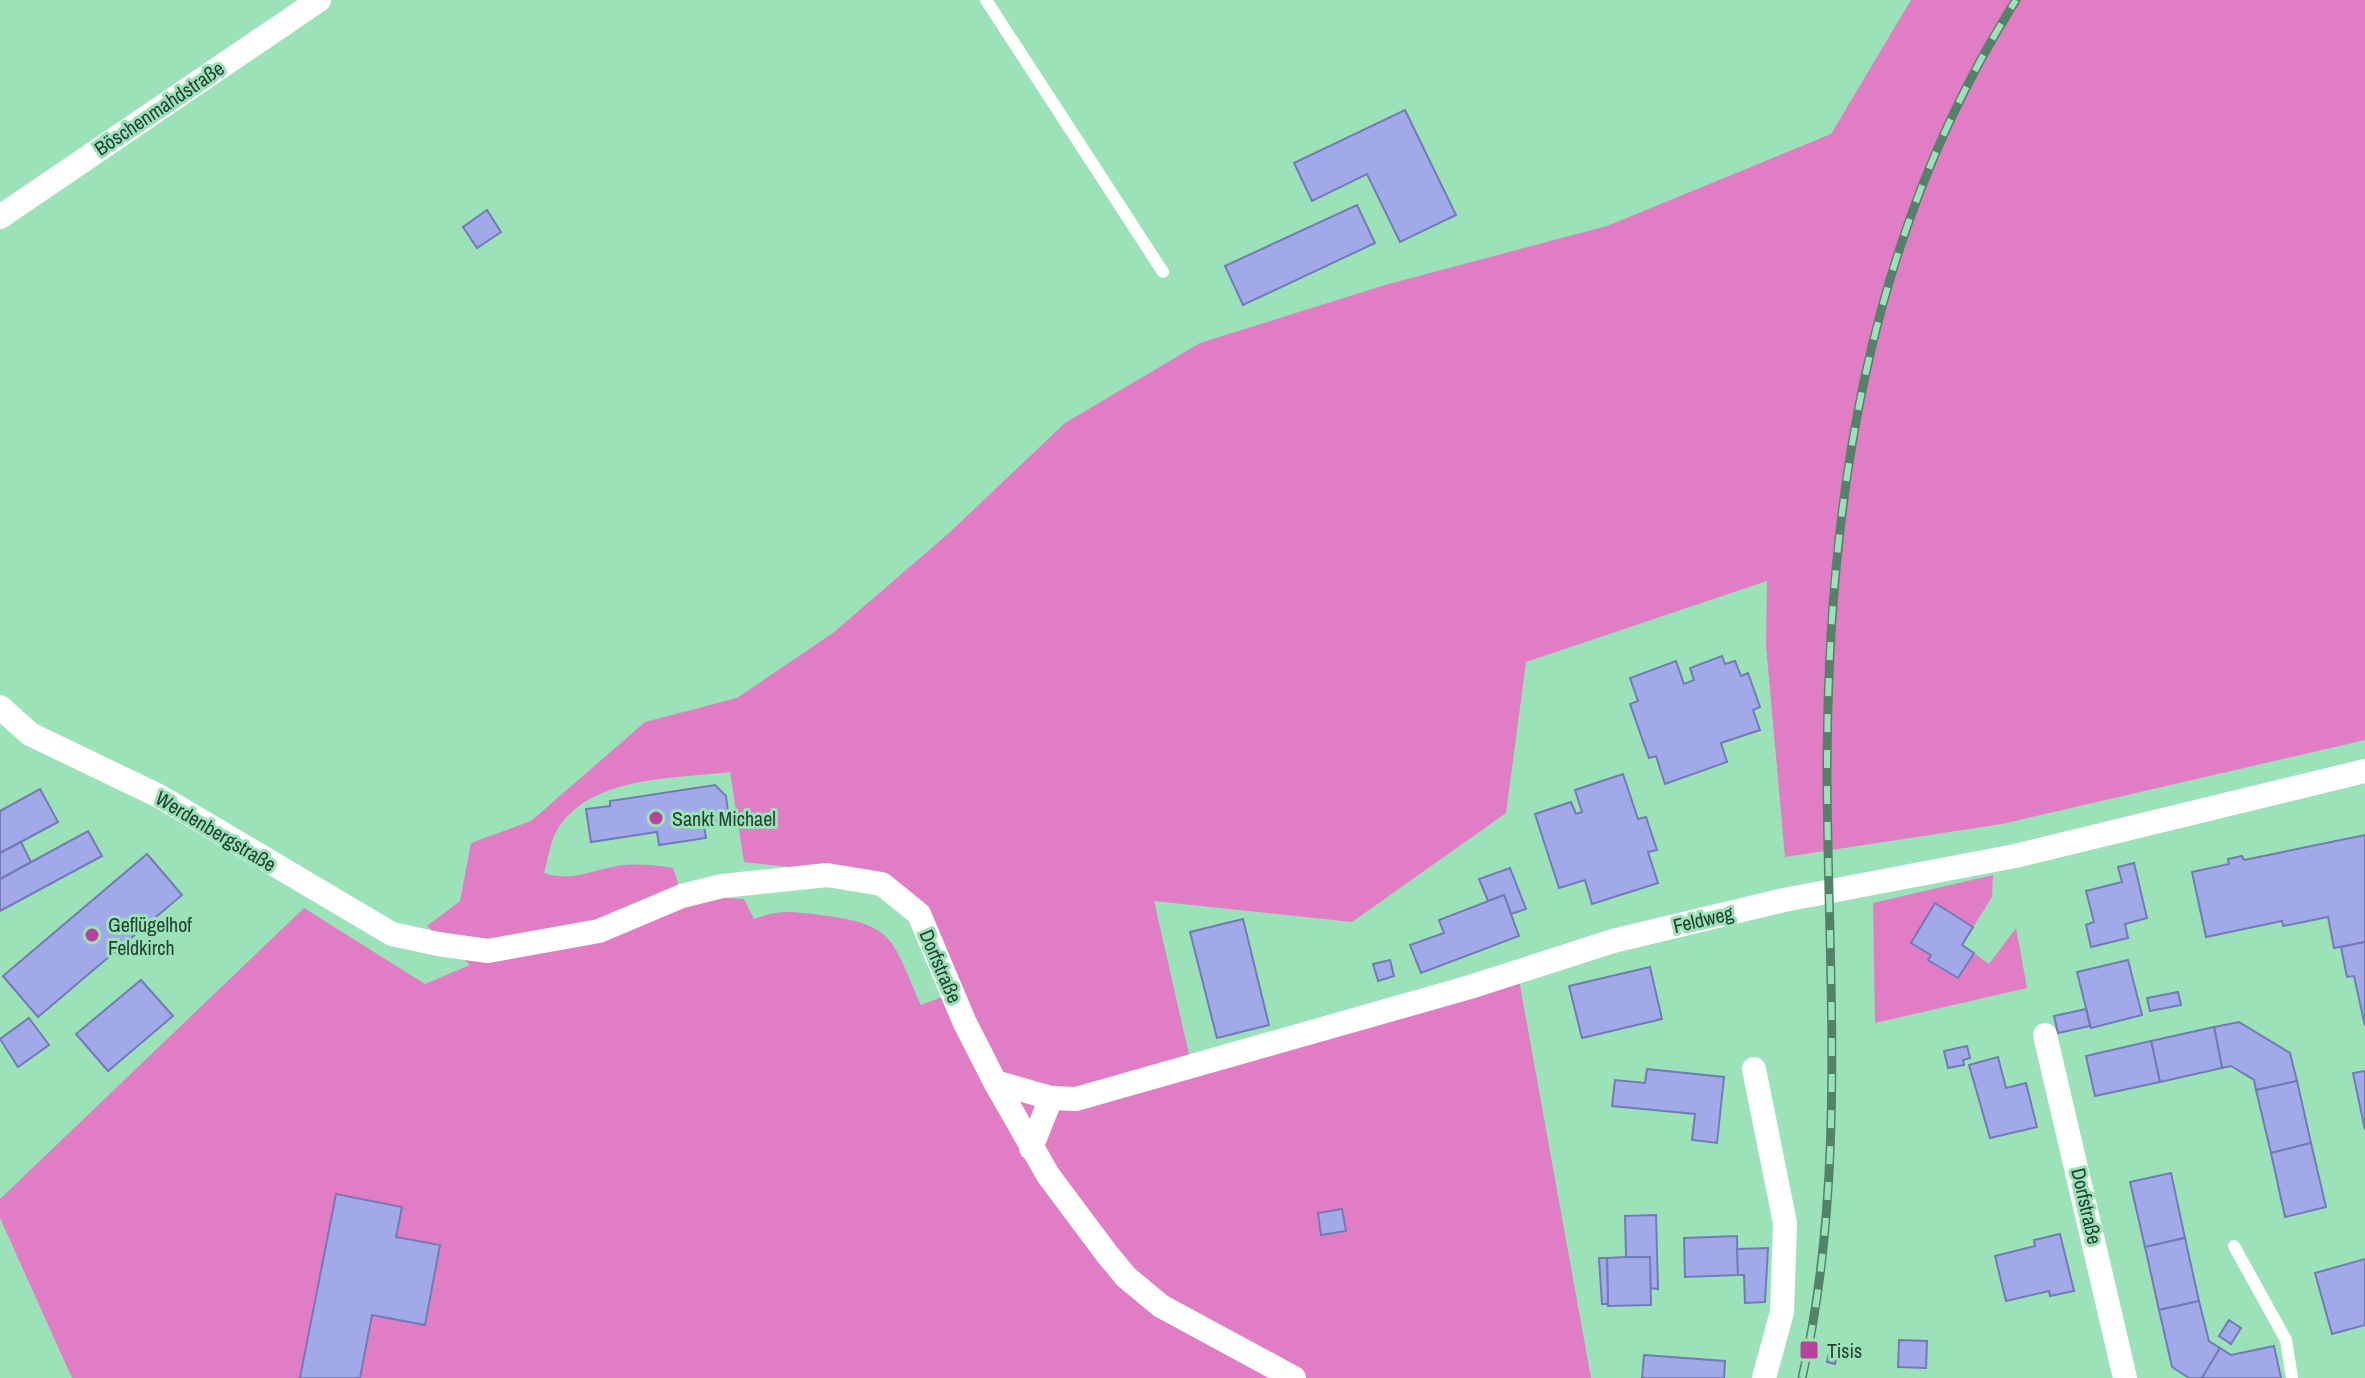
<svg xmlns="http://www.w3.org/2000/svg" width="2365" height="1378" viewBox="0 0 2365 1378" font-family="'Archivo Narrow',sans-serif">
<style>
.green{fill:#e17dc5;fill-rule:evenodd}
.building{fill:#a1a9e8;stroke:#747ab6;stroke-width:2}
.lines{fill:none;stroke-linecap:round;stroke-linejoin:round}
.service{stroke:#fff;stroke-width:12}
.minor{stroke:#fff;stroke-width:24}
.rail-casing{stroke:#548268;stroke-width:9}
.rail{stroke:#9be2b9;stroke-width:6;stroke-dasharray:18;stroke-linecap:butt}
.poi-dot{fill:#b8439c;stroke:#9be2b9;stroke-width:3}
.labels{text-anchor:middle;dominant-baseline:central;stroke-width:6;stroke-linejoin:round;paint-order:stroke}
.street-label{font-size:20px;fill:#244131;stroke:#9be2b9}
.poi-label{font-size:20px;fill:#244131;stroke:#9be2b9;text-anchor:start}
</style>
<rect width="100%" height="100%" fill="#9be2b9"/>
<g class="green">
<path d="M1911,0h454v740l-363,84 -217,33 -19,-212 1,-64 -241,81 -20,151 -154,109 -198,-21 39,171 326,-92 72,398h-1519l-72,-160v-19l304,-291 121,76 45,-19 -43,-39 33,-25 11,-58 60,-22 114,-99 92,-24 96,-65 116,-100 116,-110 135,-80 185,-58 222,-59 224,-92zM730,772l14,90 82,9 97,41 19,85 -21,8c-29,-65 -25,-81 -101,-90 -27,-3 -40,-6 -66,4l-10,-20 -62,-3 -9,-28c-19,-3 -36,-5 -56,-2 -29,5 -43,16 -73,7 4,-13 6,-30 12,-41 32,-57 119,-53 174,-60z"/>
<polygon points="1993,875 1992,897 1973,927 1935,903 1911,943 1931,955 1928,960 1958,978 1974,953 1989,964 2016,928 2027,988 1875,1023 1873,903"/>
</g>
<g class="building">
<polygon points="1405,110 1456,215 1400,242 1367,174 1312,201 1294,163"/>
<polygon points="1357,205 1375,243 1243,305 1225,266"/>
<polygon points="487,210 501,232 477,248 463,227"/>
<polygon points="1722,656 1725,664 1735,661 1741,676 1748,673 1760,707 1753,710 1760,730 1721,743 1727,762 1665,784 1656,756 1649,758 1630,704 1638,701 1630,678 1676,661 1684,684 1694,680 1690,668"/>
<polygon points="1623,774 1638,819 1646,817 1657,850 1648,852 1658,883 1592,904 1585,880 1559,888 1535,814 1571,802 1576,814 1582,812 1575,790"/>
<polygon points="715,785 726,796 728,812 720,824 704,826 706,838 659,845 657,832 591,842 586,809 610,806 610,801"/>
<polygon points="40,789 58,822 0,853 0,811"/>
<polygon points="88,831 102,856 0,911 0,879"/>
<polygon points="2365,835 2365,942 2334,948 2328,917 2283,926 2282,921 2206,937 2192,872 2229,864 2228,859 2242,856 2244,860"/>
<polygon points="21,842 31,862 0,879 0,853"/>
<polygon points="147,854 182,895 38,1017 3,976"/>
<polygon points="2134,863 2147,918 2125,924 2128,938 2091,947 2086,925 2094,922 2086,891 2122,882 2118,867"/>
<polygon points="1510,868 1526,909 1511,914 1504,895 1488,901 1479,879"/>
<polygon points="1504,895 1519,936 1421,973 1410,945 1444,933 1439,920"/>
<polygon points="1935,903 1973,927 1962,945 1974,953 1958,978 1928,960 1931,955 1911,943"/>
<polygon points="1243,919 1269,1025 1217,1038 1190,932"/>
<polygon points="2365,942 2365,1026 2354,976 2347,977 2341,947"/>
<polygon points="1390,960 1394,976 1378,981 1373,964"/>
<polygon points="2128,960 2142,1015 2091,1028 2077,972"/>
<polygon points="1650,967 1662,1019 1582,1038 1569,986"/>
<polygon points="141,980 173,1016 108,1071 76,1034"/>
<polygon points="2178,992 2181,1005 2150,1011 2147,998"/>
<polygon points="2086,1009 2090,1026 2058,1033 2054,1016"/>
<polygon points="29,1018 49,1045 18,1067 0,1039"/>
<polygon points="2239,1022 2290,1053 2297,1081 2256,1090 2254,1080 2231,1066 2222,1068 2214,1027"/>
<polygon points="2214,1027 2222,1068 2160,1082 2151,1041"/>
<polygon points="2151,1041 2160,1082 2095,1096 2086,1056"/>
<polygon points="1967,1046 1970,1058 1963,1060 1964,1065 1948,1068 1944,1051"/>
<polygon points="1998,1057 2006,1088 2026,1083 2037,1127 1990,1138 1969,1065"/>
<polygon points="1647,1069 1724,1077 1717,1143 1692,1140 1695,1114 1612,1106 1615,1080 1645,1083"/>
<polygon points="2365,1071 2365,1130 2353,1073"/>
<polygon points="2297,1081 2311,1143 2271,1153 2256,1090"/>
<polygon points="2311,1143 2326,1207 2285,1217 2271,1153"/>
<polygon points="2171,1173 2185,1238 2145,1247 2130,1182"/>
<polygon points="336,1194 402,1207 396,1237 440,1245 425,1325 372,1315 360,1378 300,1378"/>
<polygon points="1342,1209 1346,1231 1321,1235 1318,1213"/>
<polygon points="1656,1215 1658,1289 1650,1288 1650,1257 1626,1257 1625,1216"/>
<polygon points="2060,1234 2074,1291 2050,1296 2049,1291 2006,1301 1995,1256 2035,1246 2034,1240"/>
<polygon points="1737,1236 1738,1275 1685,1277 1684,1238"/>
<polygon points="2185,1238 2199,1301 2159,1310 2145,1247"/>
<polygon points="1768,1248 1765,1302 1745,1303 1744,1275 1738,1275 1737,1249"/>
<polygon points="1626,1257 1650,1257 1651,1305 1608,1306 1607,1258"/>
<polygon points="1599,1258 1607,1258 1608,1304 1602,1304"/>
<polygon points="2365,1259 2365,1325 2332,1334 2315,1273"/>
<polygon points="2199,1301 2209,1341 2220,1348 2202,1378 2189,1378 2172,1367 2159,1310"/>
<polygon points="2229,1320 2241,1328 2231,1344 2219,1336"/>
<polygon points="1899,1340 1927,1341 1926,1368 1898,1367"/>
<polygon points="1831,1343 1839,1345 1835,1364 1827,1362"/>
<polygon points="2274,1346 2281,1378 2202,1378 2220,1348 2231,1355"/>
<polygon points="1644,1355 1725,1361 1724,1378 1642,1378"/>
</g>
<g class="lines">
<g class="service">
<polyline points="986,0 1163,272"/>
<polyline points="2234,1246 2286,1340 2292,1378"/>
</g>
<g class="minor">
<polyline points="0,217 319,0"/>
<polyline points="0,707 30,734 159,796 392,934 438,944 488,951 599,931 682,896 722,886 827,875 882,884 919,914 964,1021 995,1082 1048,1175 1107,1254 1126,1277 1161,1306 1294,1378"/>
<polyline points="2045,1035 2125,1378"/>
<polyline points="1754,1069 1785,1223 1782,1312 1764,1378"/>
<polyline points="995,1082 1051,1098 1076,1099 1470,987 1613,941 1784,900 2015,856 2365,771"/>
<polyline points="1031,1148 1051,1098"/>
</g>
<defs>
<path id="rail" d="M1802,1378c45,-197 26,-402 25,-602 0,-273 40,-541 189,-776"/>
</defs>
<use href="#rail" class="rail-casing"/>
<use href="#rail" class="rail"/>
</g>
<g class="poi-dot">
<circle cx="656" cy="818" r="8"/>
<circle cx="92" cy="935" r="8"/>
<rect x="1799" y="1340" width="20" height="20" rx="4"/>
</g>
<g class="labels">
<g class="street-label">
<text transform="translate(159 108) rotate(-34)">Böschenmahdstraße</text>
<text transform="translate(216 831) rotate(31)">Werdenbergstraße</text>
<text transform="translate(1703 919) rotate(-13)">Feldweg</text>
<text transform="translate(941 966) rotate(67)">Dorfstraße</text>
<text transform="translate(2087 1206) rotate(77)">Dorfstraße</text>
</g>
<g class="poi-label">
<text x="672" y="818">Sankt Michael</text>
<text x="108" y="924">Geflügelhof<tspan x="108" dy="23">Feldkirch</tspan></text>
<text x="1827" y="1350">Tisis</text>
</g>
</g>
</svg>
